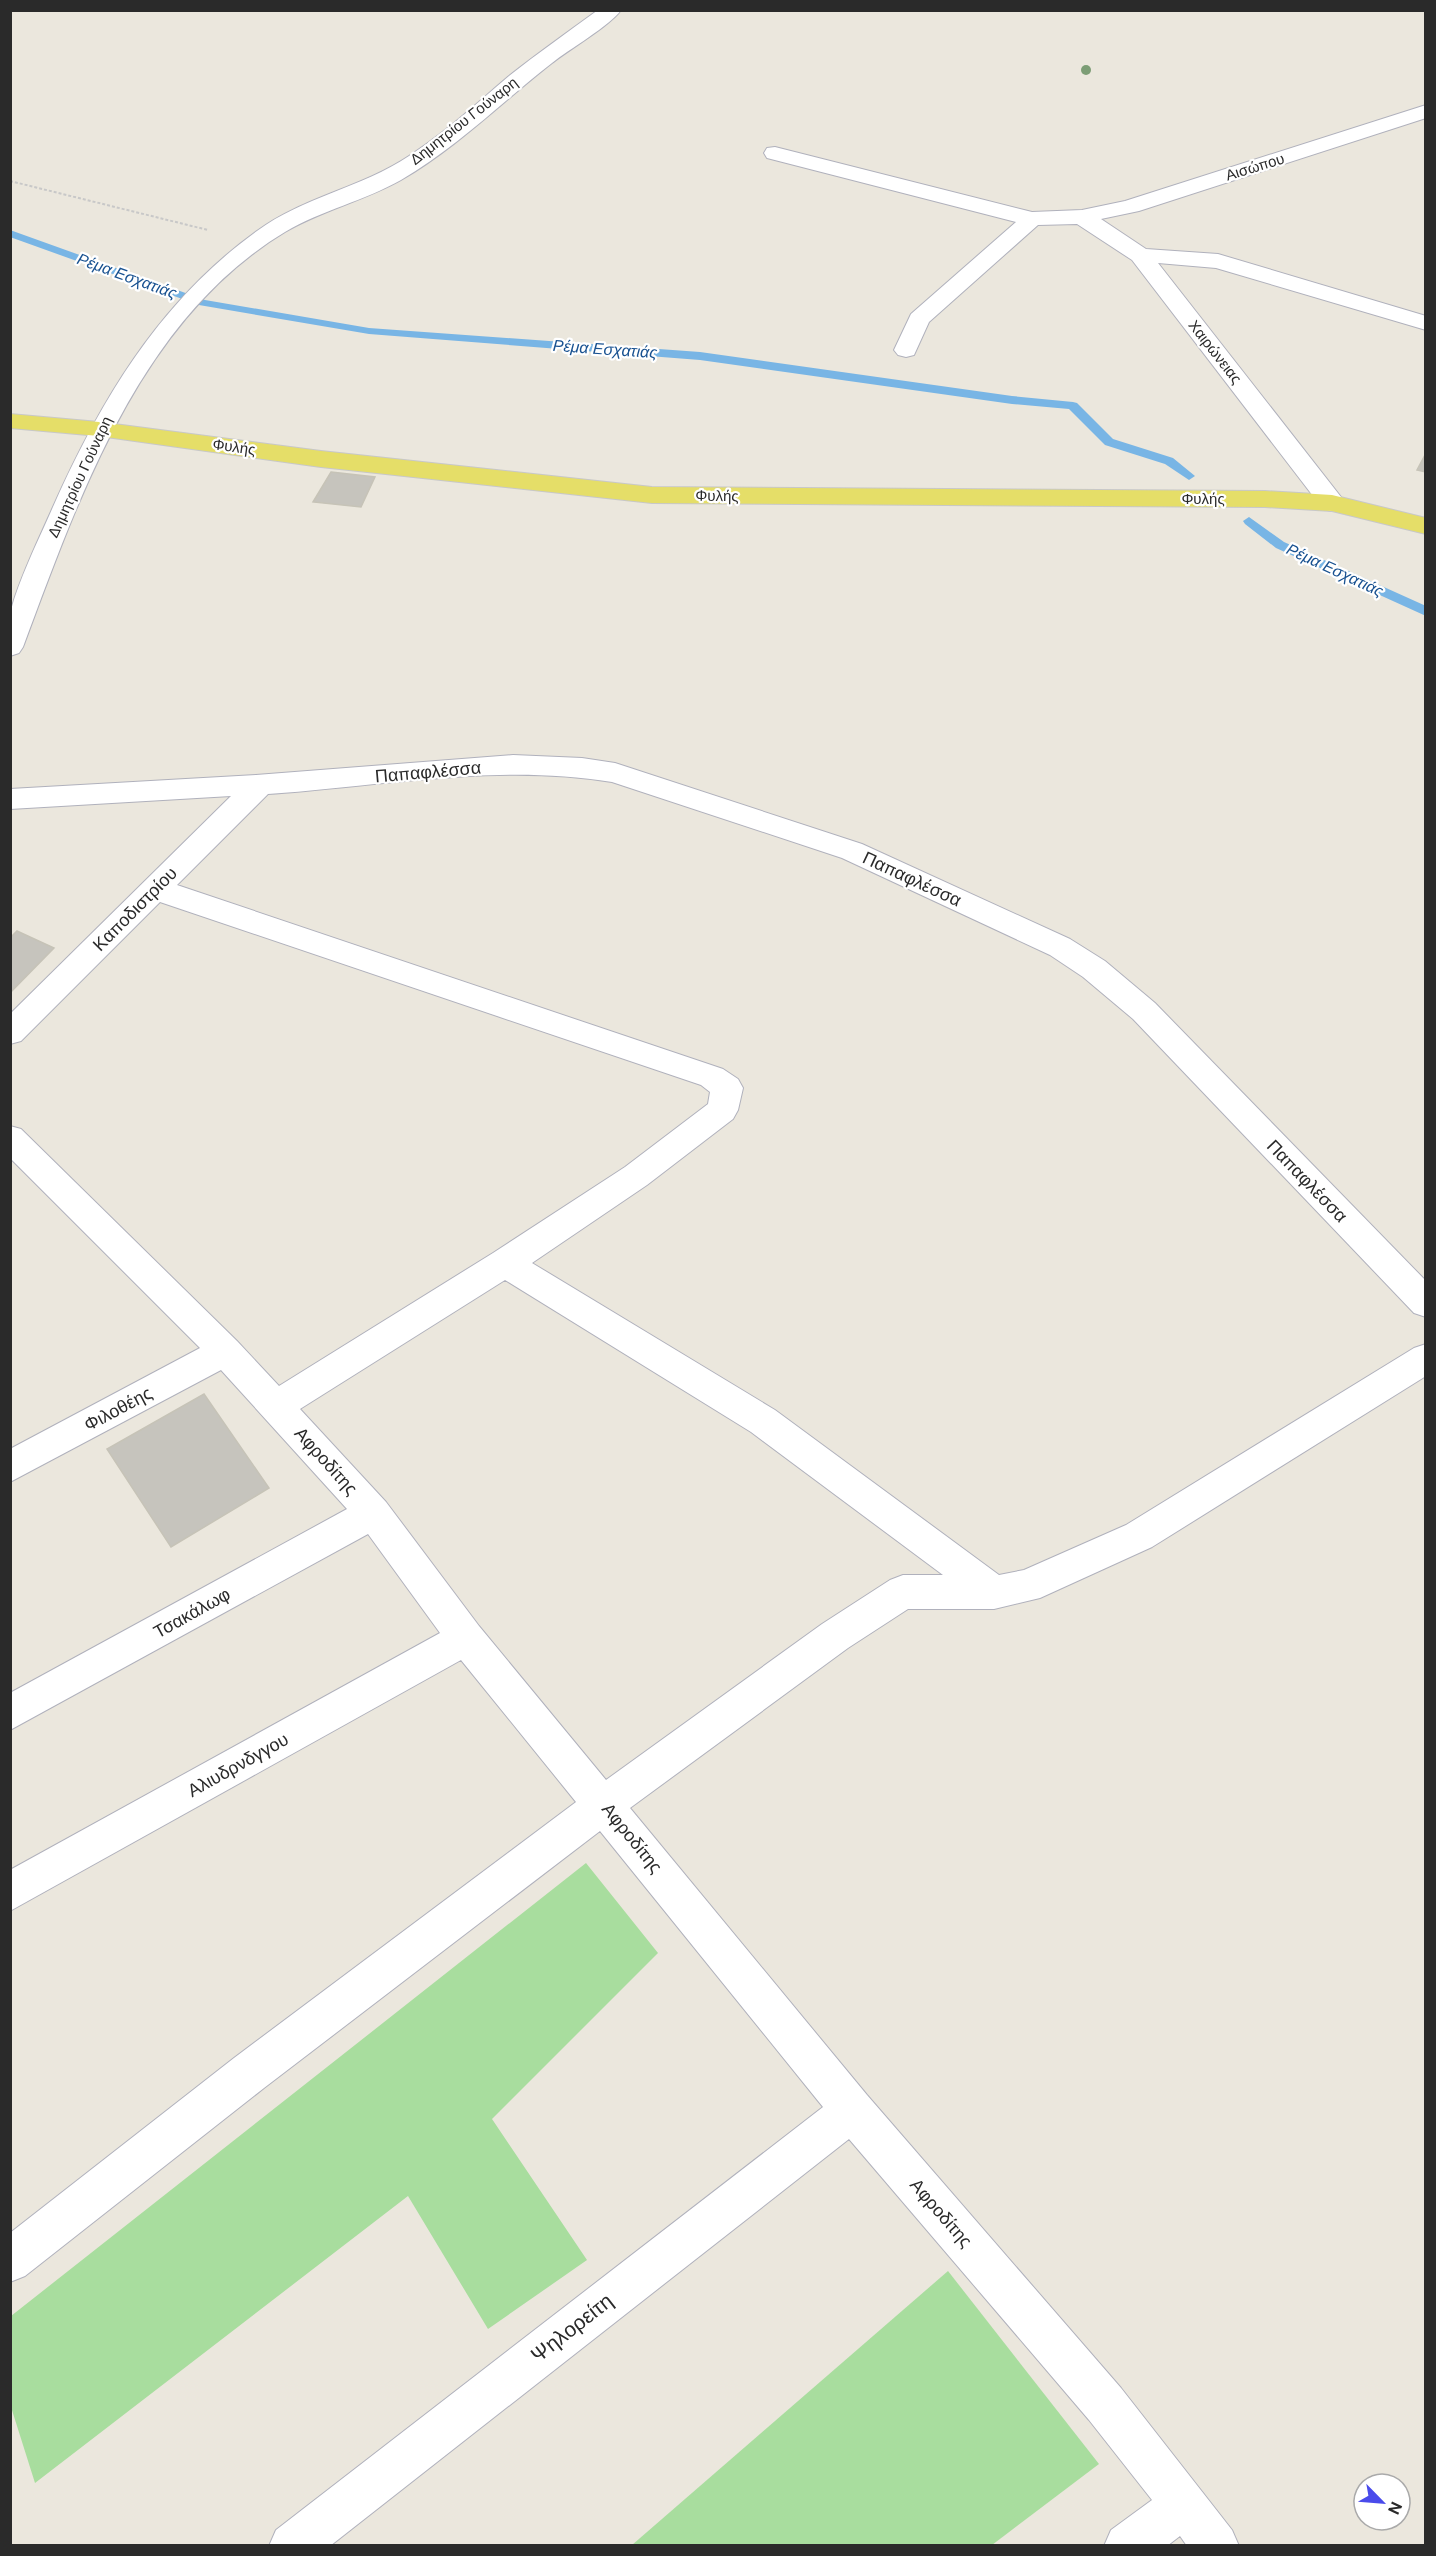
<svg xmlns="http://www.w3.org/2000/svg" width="1436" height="2556" viewBox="0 0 1436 2556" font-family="'DM Sans',sans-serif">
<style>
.green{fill:#a8dd9e}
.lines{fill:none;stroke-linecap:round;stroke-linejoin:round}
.stream{fill:#78b5e5;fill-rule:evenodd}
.building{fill:#c6c4bd;stroke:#c6c3b7;stroke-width:1.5}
.minor-casing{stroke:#b0b1bc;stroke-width:2}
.major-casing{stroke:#c8c8c8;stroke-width:2}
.path{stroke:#c8c8c8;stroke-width:2;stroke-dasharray:3 2;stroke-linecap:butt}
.minor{fill:#fff;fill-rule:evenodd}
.major{fill:#e5de68;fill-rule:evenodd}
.tree{fill:#7c9d75}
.labels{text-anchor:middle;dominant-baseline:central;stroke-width:4.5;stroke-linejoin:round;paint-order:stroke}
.far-street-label{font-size:15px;fill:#2a2a2a;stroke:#fff}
.far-water-label{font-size:16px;font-style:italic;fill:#185190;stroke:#fff}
.street-label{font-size:18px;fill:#2a2a2a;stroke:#fff}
.near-street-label{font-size:21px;fill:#2a2a2a;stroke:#fff}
</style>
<rect width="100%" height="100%" fill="#ebe7dd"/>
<g class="green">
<polygon points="586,1863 658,1953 492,2119 587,2260 488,2329 408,2196 35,2483 11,2407 11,2316"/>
<polygon points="948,2271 1099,2464 992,2545 632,2545"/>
</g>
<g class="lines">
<g class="stream">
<polygon points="10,230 205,300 369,328 700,352 1012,396 1073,402 1077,403 1113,439 1173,458 1195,476 1189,480 1165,464 1105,445 1069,409 1012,404 700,360 369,334 199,305 10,237"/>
<polygon points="1249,517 1284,542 1426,606 1426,616 1276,548 1245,524 1243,521"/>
</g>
</g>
<g class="building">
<polygon points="1426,453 1426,472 1417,470"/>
<polygon points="331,472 375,477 361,507 313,502"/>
<polygon points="17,931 54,948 10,993 10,938"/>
<polygon points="204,1394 269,1488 171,1547 107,1449"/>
</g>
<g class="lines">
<defs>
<g id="minor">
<path d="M598,10h23c-10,15 -53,40 -69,53 -50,39 -96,85 -151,117 -37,21 -79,30 -116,52 -145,87 -206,265 -262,415l-4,6 -9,3c0,-15 -2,-32 1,-46 8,-30 25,-65 38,-94 48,-110 108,-213 208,-285 46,-34 104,-43 152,-75 36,-23 67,-52 100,-80 29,-23 59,-44 89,-66z"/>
<polygon points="1426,105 1426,118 1139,211 1101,219 1146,249 1218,254 1426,316 1426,330 1216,268 1158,263 1341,497 1344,503 1341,509 1332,511 1323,509 1132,260 1077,224 1038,225 929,322 914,355 906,357 898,355 894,350 911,314 1016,222 767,158 764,153 767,148 775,147 1032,212 1082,210 1125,201"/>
<path d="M513,755l69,3 33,5 247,81 208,95 35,22 50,42 271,278v36l-12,-4 -281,-294 -50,-42 -33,-22 -208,-97 -230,-76c-114,-19 -230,4 -344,12l-91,91 546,184 15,10 5,9 -5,22 -5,9 -86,66 -115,78 243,147 224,165 25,-5 102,-45 288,-177 12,-4v32l-274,171 -112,51 -46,11h-86l-60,39 -218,160 237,287 254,293 111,142 7,16h-52l-7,-10 -13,10h-63l7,-16 41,-30 -63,-80 -240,-281 -519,407h-61l7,-16 547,-423 -223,-276 -336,257 -239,188 -15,6v-49l224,-175 342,-256 -115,-142 -451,251v-41l430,-237 -72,-99 -358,196v-37l337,-184 -126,-139 -211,112v-33l190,-101 -190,-190v-32l11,3 216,212 42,45 214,-133 132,-86 83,-63 2,-12 -9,-7 -541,-183 -139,139 -11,3v-30l221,-218 -221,13v-20l246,-14zM505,1280l246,152 192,143h-40l-13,5 -68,44 -216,156 -127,-154 -93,-124 -86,-93z"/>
</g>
<polygon id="major" points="10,414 99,422 321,451 652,487 1265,491 1332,495 1426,518 1426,534 1332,511 1265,507 652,503 321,467 99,436 10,428"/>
</defs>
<use href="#minor" class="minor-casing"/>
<use href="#major" class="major-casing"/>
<polyline class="path" points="10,181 208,230"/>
<use href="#minor" class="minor"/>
<use href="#major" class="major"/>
</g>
<circle class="tree" cx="1086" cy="70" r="5"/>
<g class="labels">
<g class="far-street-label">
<text transform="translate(464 121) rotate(-38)">Δημητρίου Γούναρη</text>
<text transform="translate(1255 167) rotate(-17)">Αισώπου</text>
<text transform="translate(1215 352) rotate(52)">Χαιρώνειας</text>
<text transform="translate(234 447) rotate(8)">Φυλής</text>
<text transform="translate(80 477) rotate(-65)">Δημητρίου Γούναρη</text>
<text transform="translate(717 496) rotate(1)">Φυλής</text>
<text x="1203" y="499">Φυλής</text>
</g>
<g class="far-water-label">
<text transform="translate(127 276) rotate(20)">Ρέμα Εσχατιάς</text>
<text transform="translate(605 349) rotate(4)">Ρέμα Εσχατιάς</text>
<text transform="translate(1335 570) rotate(25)">Ρέμα Εσχατιάς</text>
</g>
<g class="street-label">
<text transform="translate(428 772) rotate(-5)">Παπαφλέσσα</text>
<text transform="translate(912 879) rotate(25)">Παπαφλέσσα</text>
<text transform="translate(135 909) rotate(-45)">Καποδιστρίου</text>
<text transform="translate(1307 1181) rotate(46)">Παπαφλέσσα</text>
<text transform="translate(118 1409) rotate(-28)">Φιλοθέης</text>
<text transform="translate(326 1461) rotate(48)">Αφροδίτης</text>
<text transform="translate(192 1613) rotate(-29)">Τσακάλωφ</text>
<text transform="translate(238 1765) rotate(-29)">Αλιυδρνδγγου</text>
<text transform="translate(632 1838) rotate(51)">Αφροδίτης</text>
<text transform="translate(941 2213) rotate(49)">Αφροδίτης</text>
</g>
<g class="near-street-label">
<text transform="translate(572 2328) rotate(-38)">Ψηλορείτη</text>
</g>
</g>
<rect width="1436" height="2556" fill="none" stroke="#2a2a2a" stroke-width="24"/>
<g transform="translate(1382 2502) rotate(115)"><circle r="28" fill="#ffffff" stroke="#aaaaaa" stroke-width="1.5"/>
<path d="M0-4.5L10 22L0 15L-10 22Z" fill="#4a4beb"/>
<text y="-9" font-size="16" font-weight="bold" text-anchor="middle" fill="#2a2a2a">N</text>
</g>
</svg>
